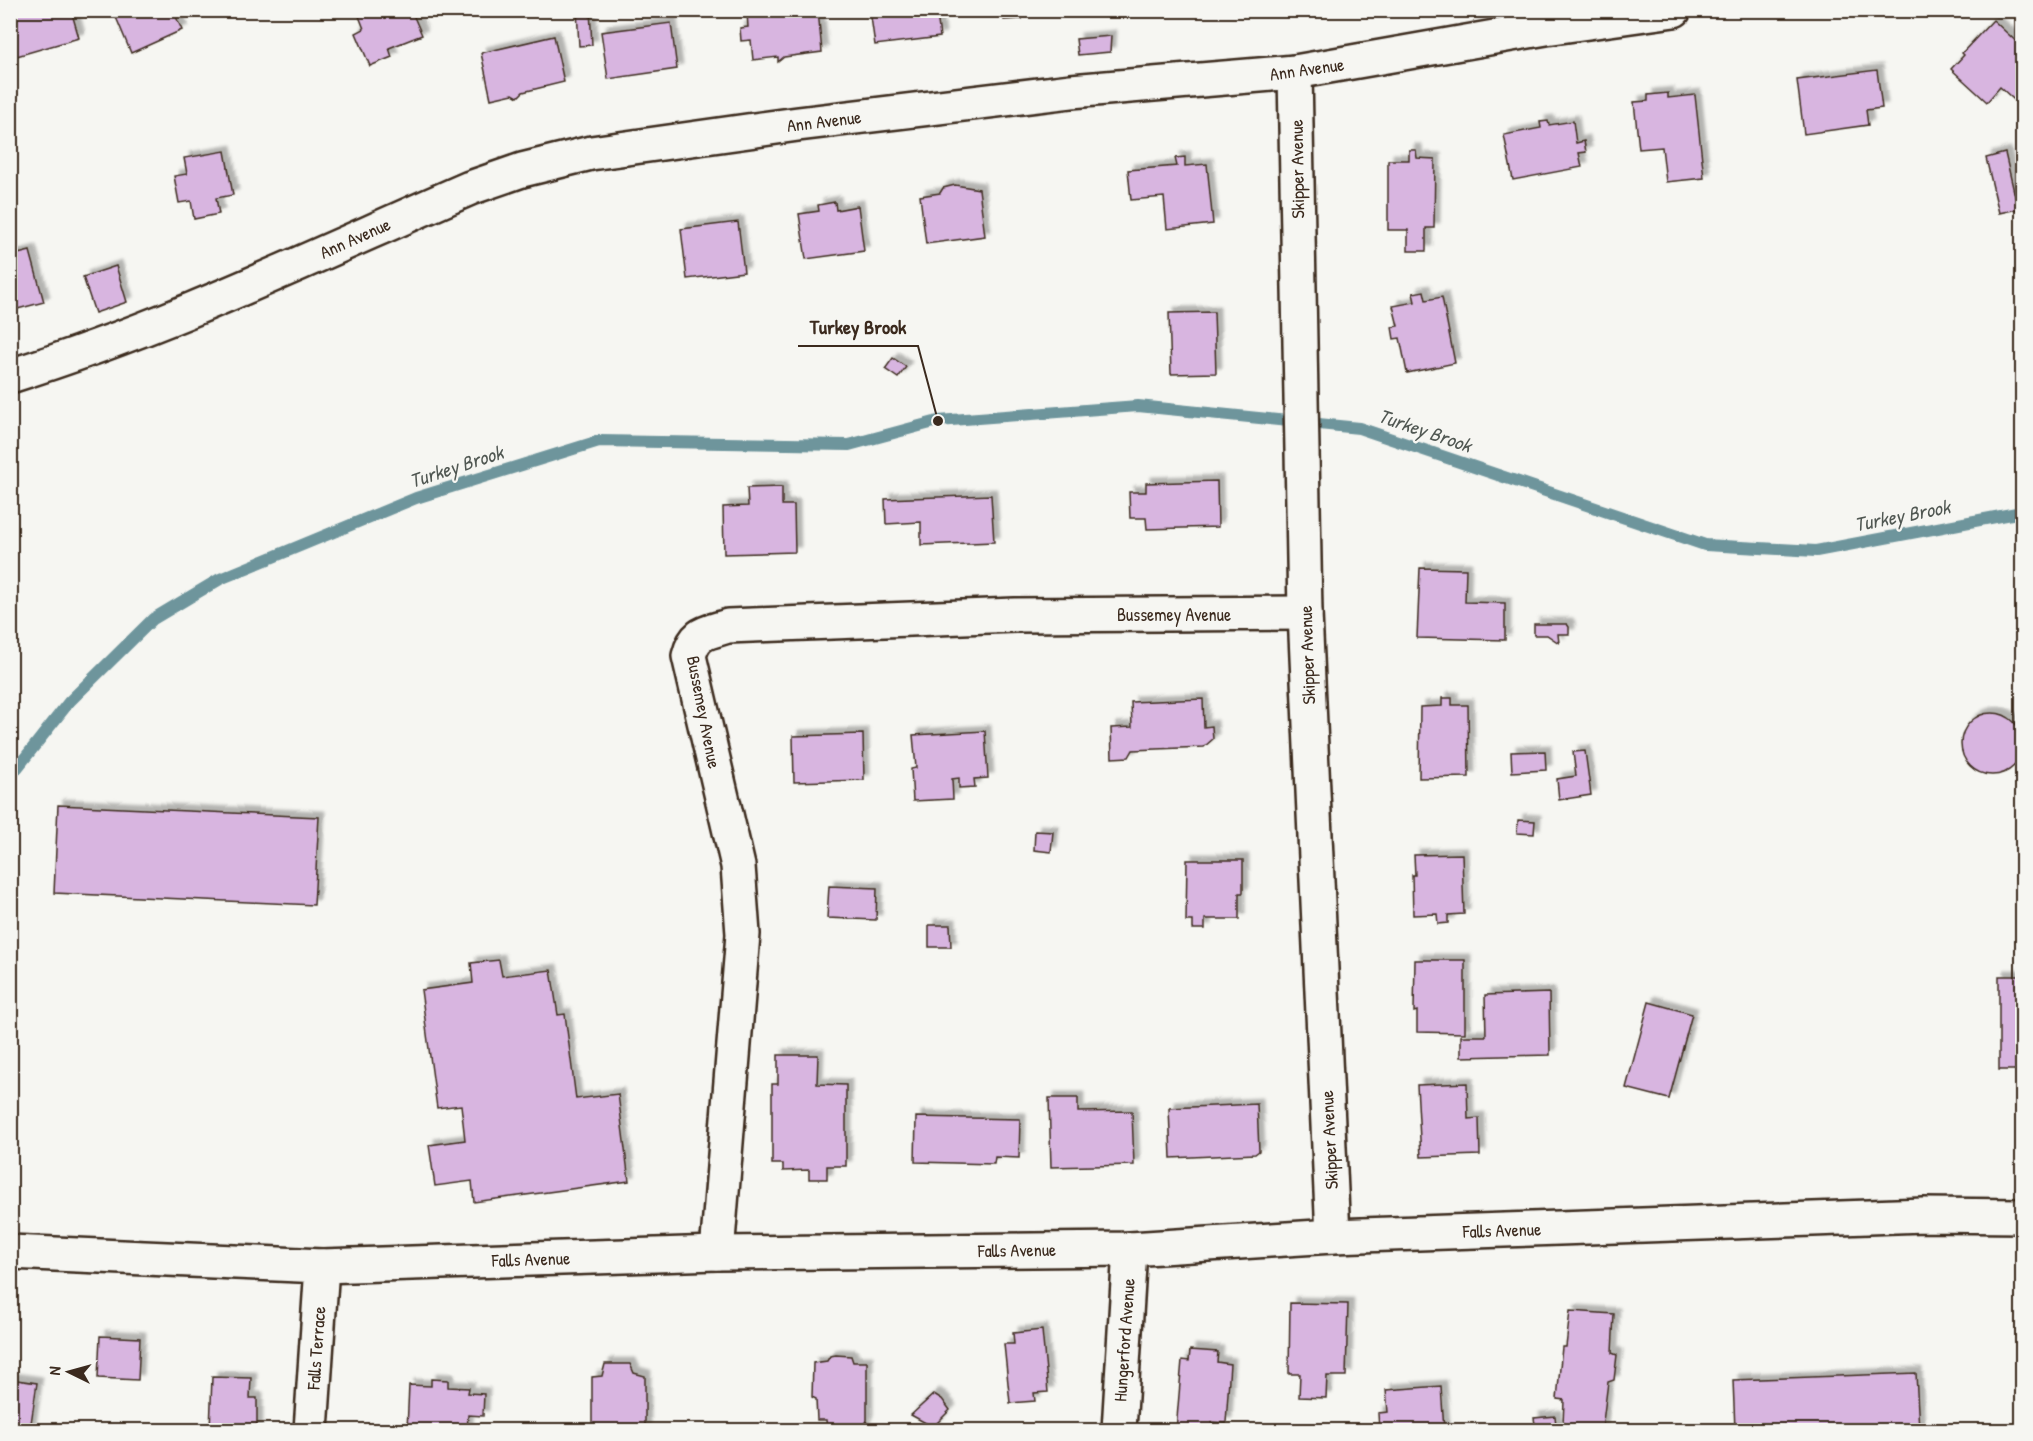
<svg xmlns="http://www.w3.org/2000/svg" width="2033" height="1441" viewBox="0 0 2033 1441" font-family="'Patrick Hand',sans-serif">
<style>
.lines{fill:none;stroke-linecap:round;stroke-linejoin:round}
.stream{stroke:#6e959c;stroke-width:12}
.building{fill:#d8b5e0;stroke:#3b2a1e;stroke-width:1.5;filter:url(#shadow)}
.street-casing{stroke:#3b2a1e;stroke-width:38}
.secondary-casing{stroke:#3b2a1e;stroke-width:38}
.street{stroke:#f6f6f2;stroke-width:33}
.secondary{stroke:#f6f6f2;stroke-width:33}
.labels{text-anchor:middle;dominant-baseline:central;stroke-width:4.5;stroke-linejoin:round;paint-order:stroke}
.street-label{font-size:18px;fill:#3b2a1e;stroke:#f6f6f2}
.water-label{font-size:20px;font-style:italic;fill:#505752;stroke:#f6f6f2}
.leader{fill:none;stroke:#3b2a1e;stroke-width:2}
.callout-dot{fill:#3b2a1e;stroke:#f6f6f2;stroke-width:2}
.callout-label{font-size:20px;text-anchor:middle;font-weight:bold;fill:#3b2a1e;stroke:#f6f6f2;stroke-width:4.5;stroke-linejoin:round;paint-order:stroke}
</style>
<defs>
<filter id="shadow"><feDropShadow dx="5.5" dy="-5.5" stdDeviation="1.5" flood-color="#0004"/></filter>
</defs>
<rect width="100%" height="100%" fill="#f6f6f2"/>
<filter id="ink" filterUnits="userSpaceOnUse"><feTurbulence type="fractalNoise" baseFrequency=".0167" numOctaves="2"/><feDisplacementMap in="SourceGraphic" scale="12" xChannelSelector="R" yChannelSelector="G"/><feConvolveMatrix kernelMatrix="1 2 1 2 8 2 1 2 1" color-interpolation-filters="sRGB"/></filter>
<g filter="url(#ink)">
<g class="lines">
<polyline class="stream" points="10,777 69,702 153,619 220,579 416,498 599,441 849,445 938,421 1138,406 1359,428 1705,545 1816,551 2022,512"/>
</g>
<g class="building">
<polygon points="10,10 71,10 79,38 10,58"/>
<polygon points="113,10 173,10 182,30 131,53"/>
<polygon points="352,10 411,10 422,35 389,48 392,57 370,66 356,33 364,29 357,11 351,14"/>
<polygon points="577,10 590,10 592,45 579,46"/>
<polygon points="769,10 818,10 822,52 784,57 778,62 778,57 753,60 751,40 741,41 740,28 748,27 747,13"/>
<polygon points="870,10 932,10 932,15 937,14 940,37 875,45"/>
<polygon points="1004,10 1069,10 1069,13 1022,15 1022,19 1004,20"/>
<polygon points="1993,20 2022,47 2022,107 2000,87 1987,102 1951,69 1964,55 1962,53"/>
<polygon points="671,23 677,69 608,79 601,32"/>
<polygon points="554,36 564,82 523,92 518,97 513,94 491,99 481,53"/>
<polygon points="1111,36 1110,52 1078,55 1076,39"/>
<polygon points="1877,70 1882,108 1866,110 1868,125 1804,134 1797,80"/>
<polygon points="1668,93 1668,98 1695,95 1704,178 1666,182 1662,147 1639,149 1634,102 1648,101 1648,95"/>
<polygon points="1548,121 1549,125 1573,121 1576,143 1584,141 1586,152 1579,153 1582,167 1513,180 1504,135 1541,128 1540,122"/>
<polygon points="1409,150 1416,150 1417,158 1435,159 1434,228 1426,228 1426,251 1408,251 1408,230 1388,230 1388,160 1409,160"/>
<polygon points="225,151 233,195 216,198 219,214 194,219 191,201 179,203 174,176 187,174 184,158"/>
<polygon points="2005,153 2018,209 1999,213 1986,158"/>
<polygon points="1185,157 1185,166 1207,164 1213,224 1167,229 1164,197 1131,200 1128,170 1177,166 1175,158"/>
<polygon points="955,185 979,189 985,236 926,244 920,196 940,193 943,188"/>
<polygon points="835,202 836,210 858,206 864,251 806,259 799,214 819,211 818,205"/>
<polygon points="738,222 744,272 687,279 681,229"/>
<polygon points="30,251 44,302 10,311 10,256"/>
<polygon points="116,266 127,302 95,313 83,277"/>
<polygon points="1424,291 1426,300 1442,297 1455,363 1407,373 1400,338 1394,339 1392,327 1398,326 1393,306 1415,302 1413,293"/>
<polygon points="1214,312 1216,373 1171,374 1169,313"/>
<polygon points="893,358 906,367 898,378 885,369"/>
<polygon points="1217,481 1218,527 1147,529 1146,518 1130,518 1129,492 1146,492 1146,483"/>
<polygon points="782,487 782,505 794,505 795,552 724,554 723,507 748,506 747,488"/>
<polygon points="991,495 994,542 921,545 921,522 886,524 885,499"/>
<polygon points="1420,568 1466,569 1465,602 1505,603 1505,640 1417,638"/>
<polygon points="1534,624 1567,624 1569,627 1569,634 1558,634 1559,643 1547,635 1534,635"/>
<polygon points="1442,698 1452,698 1452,705 1468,705 1469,777 1419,778 1420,707 1442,706"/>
<polygon points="1203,699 1204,727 1212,726 1213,739 1204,747 1133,750 1129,757 1112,758 1111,728 1132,727 1131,702"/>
<circle cx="1992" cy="744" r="31"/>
<polygon points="985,731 988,778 974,779 975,787 959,788 959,778 952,779 953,799 913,801 911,769 916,768 913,735"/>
<polygon points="863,734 864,780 794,782 793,736"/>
<polygon points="1545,751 1546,770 1512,772 1511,752"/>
<polygon points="1585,751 1591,795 1559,800 1557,779 1576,776 1573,752"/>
<polygon points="58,805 319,817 314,905 54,893"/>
<polygon points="1518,820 1535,821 1534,834 1517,833"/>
<polygon points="1035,831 1053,832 1051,852 1034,850"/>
<polygon points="1462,854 1464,914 1448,915 1448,923 1438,924 1437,914 1413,915 1412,875 1415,875 1414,855"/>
<polygon points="1187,860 1243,860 1243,893 1239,893 1239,919 1205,919 1205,929 1193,929 1193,921 1186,921"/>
<polygon points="829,886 877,888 876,920 827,918"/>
<polygon points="929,925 950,925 951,947 929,947"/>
<polygon points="499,960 502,976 551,970 558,1015 565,1014 576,1099 618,1094 629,1181 474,1202 472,1181 435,1186 429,1145 465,1140 461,1105 437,1108 421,990 473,983 471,963"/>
<polygon points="1415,960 1465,960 1465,1033 1417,1032 1417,1011 1414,1012"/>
<rect x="1999" y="976" width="23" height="94"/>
<polygon points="1549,993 1550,1055 1461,1057 1461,1036 1486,1036 1485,995"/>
<polygon points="1649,1002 1692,1014 1669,1099 1626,1088"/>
<polygon points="778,1055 818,1055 817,1084 846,1085 846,1166 827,1166 827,1179 809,1179 809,1170 783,1171 783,1164 772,1164 772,1084 778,1084"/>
<polygon points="1467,1083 1468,1119 1479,1118 1480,1155 1421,1157 1417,1085"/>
<polygon points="1049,1098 1078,1098 1078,1112 1132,1111 1134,1165 1051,1167"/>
<polygon points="1257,1104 1259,1151 1255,1154 1171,1158 1169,1108"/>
<polygon points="916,1117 1020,1119 1019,1158 995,1157 994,1164 915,1162"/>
<polygon points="1290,1303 1348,1304 1346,1376 1327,1376 1326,1398 1299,1397 1300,1374 1289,1374"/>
<polygon points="1570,1311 1614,1314 1612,1353 1617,1355 1614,1380 1608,1382 1602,1430 1536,1430 1534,1418 1555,1416 1556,1425 1563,1425 1564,1400 1557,1399 1562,1347 1566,1347"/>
<polygon points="1042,1330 1048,1392 1034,1393 1035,1401 1010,1403 1004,1344 1014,1344 1013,1333"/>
<polygon points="100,1336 140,1338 138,1380 98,1378"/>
<polygon points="1190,1350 1218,1352 1217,1362 1230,1364 1226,1423 1212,1422 1211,1430 1176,1430 1182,1360 1189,1361"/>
<polygon points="836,1355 851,1356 853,1362 867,1362 867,1420 863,1430 827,1430 826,1420 817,1420 816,1399 812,1397 813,1363 827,1361 830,1356"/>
<polygon points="605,1364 630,1364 634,1373 645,1376 645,1430 592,1430 592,1377 602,1376"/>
<polygon points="1916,1373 1919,1430 1735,1430 1733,1380"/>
<polygon points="212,1377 251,1378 250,1398 257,1398 257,1430 210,1430"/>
<polygon points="10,1379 37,1383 30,1430 10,1429"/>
<polygon points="431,1379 448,1380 448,1387 469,1388 468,1393 484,1394 483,1416 468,1415 467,1430 407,1430 409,1385 431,1386"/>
<polygon points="1441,1386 1444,1430 1379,1430 1378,1413 1388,1412 1386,1390"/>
<polygon points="934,1394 942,1399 950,1410 933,1427 911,1415"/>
</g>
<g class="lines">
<defs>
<g id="street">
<polyline points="1295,72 1305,613 1333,1236"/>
<path d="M10,376c158,-49 308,-122 460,-188l52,-18 69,-17 207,-29 273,-33 224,-19 251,-44 128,-18"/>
<path d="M717,1253l26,-319 -5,-68 -49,-210c6,-24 17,-23 39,-30l287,-11 290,-2"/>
<polyline points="311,1430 322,1266"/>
<polyline points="1119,1430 1130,1249"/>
</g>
<polyline id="secondary" points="10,1252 322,1266 717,1253 1130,1249 1333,1236 1924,1215 2022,1216"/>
</defs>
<use href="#street" class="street-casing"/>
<use href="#secondary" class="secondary-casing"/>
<use href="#street" class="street"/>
<use href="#secondary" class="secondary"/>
</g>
</g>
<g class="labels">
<g class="street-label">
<text transform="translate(1307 69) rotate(-8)">Ann Avenue</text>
<text transform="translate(824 121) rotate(-7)">Ann Avenue</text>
<text transform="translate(1297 169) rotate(-91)">Skipper Avenue</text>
<text transform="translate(355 238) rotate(-24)">Ann Avenue</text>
<text x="1174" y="614">Bussemey Avenue</text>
<text transform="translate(1307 655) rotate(-92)">Skipper Avenue</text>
<text transform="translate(704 712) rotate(79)">Bussemey Avenue</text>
<text transform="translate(1329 1140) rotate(-93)">Skipper Avenue</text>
<text transform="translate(1502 1230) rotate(-2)">Falls Avenue</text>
<text transform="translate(1017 1250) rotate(-1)">Falls Avenue</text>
<text transform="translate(531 1259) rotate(-2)">Falls Avenue</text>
<text transform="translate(1124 1340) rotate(-86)">Hungerford Avenue</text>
<text transform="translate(316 1348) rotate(-86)">Falls Terrace</text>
</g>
<g class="water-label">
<text transform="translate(1425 430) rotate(19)">Turkey Brook</text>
<text transform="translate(456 466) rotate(-18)">Turkey Brook</text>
<text transform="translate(1902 515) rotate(-11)">Turkey Brook</text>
</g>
</g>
<path class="leader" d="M938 421L918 346H798"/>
<circle class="callout-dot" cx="938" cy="421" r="6"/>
<g class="callout-label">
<text x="858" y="334">Turkey Brook</text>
</g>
<rect width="2033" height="1441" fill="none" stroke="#f6f6f2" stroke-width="36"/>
<rect x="18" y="18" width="1997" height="1405" fill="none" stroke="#3b2a1e" stroke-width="2" filter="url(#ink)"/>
<g transform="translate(69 1372) rotate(275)" stroke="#f6f6f2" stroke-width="4.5" paint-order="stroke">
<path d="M0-4.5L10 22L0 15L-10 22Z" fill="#3b2a1e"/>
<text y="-9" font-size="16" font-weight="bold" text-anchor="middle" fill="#3b2a1e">N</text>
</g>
</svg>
